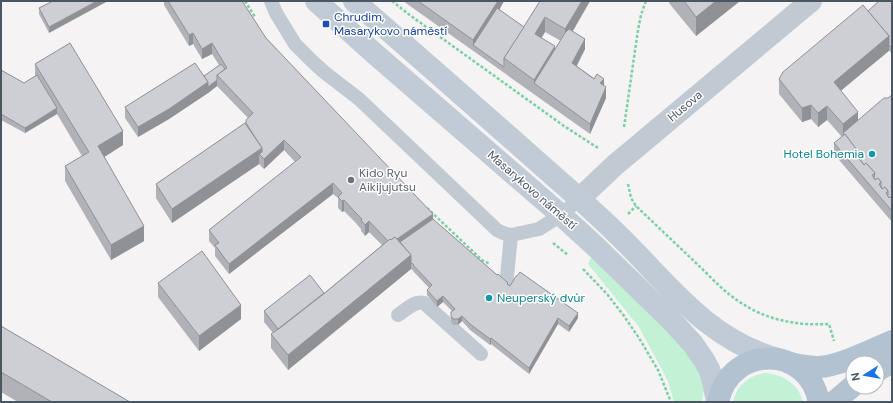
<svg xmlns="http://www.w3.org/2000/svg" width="893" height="403" viewBox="0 0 893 403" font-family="'DM Sans',sans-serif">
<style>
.green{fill:#c3f1d5}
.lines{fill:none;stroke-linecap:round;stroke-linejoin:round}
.path{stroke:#7ad0a6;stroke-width:2.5;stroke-dasharray:3 2;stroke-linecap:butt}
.service{stroke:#c1cad2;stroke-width:14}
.minor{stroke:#c1cad2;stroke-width:22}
.secondary{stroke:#c1cbd6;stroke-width:22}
.primary{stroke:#b3c2d1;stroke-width:22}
.wall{fill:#b0b2b7;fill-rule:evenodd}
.shaded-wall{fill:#909195}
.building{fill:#cdcfd5;stroke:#909195}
.transit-dot{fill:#1a4fb4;stroke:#fff;stroke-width:1.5}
.culture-dot{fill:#0f9aa8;stroke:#fff;stroke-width:1.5}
.worship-dot{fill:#6b7280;stroke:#fff;stroke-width:1.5}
.labels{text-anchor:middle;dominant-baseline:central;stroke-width:3;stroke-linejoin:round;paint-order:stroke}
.transit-label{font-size:12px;fill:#164399;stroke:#fff;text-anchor:start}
.street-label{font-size:12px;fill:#4a5661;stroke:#fff}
.culture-label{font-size:12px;fill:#0d838f;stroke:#fff;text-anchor:end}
.worship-label{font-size:12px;fill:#5b616d;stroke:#fff;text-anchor:start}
</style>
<rect width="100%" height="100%" fill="#f5f3f3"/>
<g class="green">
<polygon points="593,254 690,353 705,383 702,402 674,402 668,381 639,327 588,264"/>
<path d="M764,373c18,1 34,10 39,29h-70c3,-16 16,-26 31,-29z"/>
</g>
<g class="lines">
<g class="path">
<polyline points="245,1 255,17"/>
<polyline points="392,1 411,16 564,126 598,148"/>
<polyline points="624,127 638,30 641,15 646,1"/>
<path d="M628,184l3,14 5,8c20,19 40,38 60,57 12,11 24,25 38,35 28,21 60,28 95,26l5,17"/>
<polyline points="427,208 482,260 490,264"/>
<polyline points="628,214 636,206"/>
<polyline points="553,243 568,255"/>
<polyline points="583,269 607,294 624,316 639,338 658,370 671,402"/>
</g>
<g class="service">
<polyline points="271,1 276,13 295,44 313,62 324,72 359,99 497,230 503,233 511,235 539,229 561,215 579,199"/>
<polyline points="506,287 511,235"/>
<path d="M398,315c8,-5 17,-15 26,-12l57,51"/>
</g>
<polyline class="minor" points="579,199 615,165 633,150 811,1"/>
<g class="secondary">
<polyline points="316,1 375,54 561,215 595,246 672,321 693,344 704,360 709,369 713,381 717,402"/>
<path d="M354,1c56,48 112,98 168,147 30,27 61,53 90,81 53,50 92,110 166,130"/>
</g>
<g class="primary">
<path d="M790,363c9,2 19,4 28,4 22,-1 53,-17 74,-26"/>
<polyline points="877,371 892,362"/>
<path d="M718,402c12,-58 90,-58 101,0"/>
<polyline points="834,402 853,386"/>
</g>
</g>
<g class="wall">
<polygon points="53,1 49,33 39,14 39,8"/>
<polygon points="164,1 242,1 266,38 433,219 510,286 578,318 569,332 558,324 529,374 491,344 490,345 470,330 462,321 458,325 453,325 451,322 451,312 452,311 443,302 437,307 427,295 427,290 429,288 413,271 412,269 412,270 411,269 288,370 271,348 271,334 273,333 264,322 264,311 324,293 382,245 369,232 365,236 361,231 361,229 354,221 344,211 342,212 338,208 338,198 333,194 229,274 215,256 215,248 209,241 209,230 295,162 284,150 264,169 259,164 172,223 156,198 156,184 245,123 248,118 217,86 208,93 169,119 138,137 125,118 125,107 204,76 219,65 212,54 202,59 193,44 189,46 164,5"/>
<path d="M403,1h101l-5,9 25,17 16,-26h50l-17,30 12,18 -8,17 27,19 2,13 -16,36zM545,32l16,9 -6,9 -14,-12z"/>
<polygon points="669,1 740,1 696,36 669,3"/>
<polygon points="892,1 892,54 889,50 841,91 858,121 892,95 892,222 834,154 834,143 842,137 827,120 818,127 811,119 802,122 779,94 779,79 868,11"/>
<polygon points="35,64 123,145 104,157 144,241 111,260 65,181 65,166 82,156 57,114 25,133 1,120 1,70 24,83 35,76"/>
<polygon points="158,283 241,319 199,351 158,297"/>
<polygon points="1,326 130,402 18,402 1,392"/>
</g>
<g class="shaded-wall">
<polygon points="97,1 108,1 49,33 49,27"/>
<polygon points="498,1 504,1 497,14 473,45 473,40"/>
<polygon points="582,1 590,1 565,44 565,29"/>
<polygon points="716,1 740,1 696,36 696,17"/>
<polygon points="545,17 545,32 535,49 535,34"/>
<polygon points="193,33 193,44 189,46 189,35"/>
<polygon points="889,36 889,51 834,96 834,82"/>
<polygon points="585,39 585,49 572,74 572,63"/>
<polygon points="212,43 212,54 202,59 202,49"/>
<polygon points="555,46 555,61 534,83 534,80"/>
<polygon points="604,79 604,90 600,83"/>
<polygon points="217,80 217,86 208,93 169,119 138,137 138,127 208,82"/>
<polygon points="606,87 606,98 590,134 590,124"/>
<polygon points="811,105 811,119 802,122 802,108"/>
<polygon points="827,106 827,120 818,127 818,113"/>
<polygon points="57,108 57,114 25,133 25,128"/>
<polygon points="858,112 858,126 843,133 843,124"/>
<polygon points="123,131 123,145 98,161 98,146"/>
<polygon points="284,140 284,150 264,169 264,159"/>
<polygon points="262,148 262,156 259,154 259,164 172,223 172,209"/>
<polygon points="333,183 333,194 229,274 229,264"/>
<polygon points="344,200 344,211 342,212 342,201"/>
<polygon points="433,214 433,225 398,249 391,244"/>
<polygon points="369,221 369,232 365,236 365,225"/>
<polygon points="144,226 144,241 111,260 111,245"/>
<polygon points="411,255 411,269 288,370 288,355"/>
<polygon points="443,296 443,302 437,307 437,301"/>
<polygon points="241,305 241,319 199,351 199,336"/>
<polygon points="578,313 578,318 569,332 569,326"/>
<polygon points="462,316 462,321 458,325 458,319"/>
<polygon points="558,318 558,324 529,374 529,368"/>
<polygon points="491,338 491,344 490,345 490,339"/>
</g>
<g class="building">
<polygon points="53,1 97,1 49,27 39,8"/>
<polygon points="168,1 242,1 266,38 433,214 397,239 395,237 391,240 390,239 388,241 369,221 365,225 361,220 362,219 354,211 344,200 342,201 338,197 342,193 333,183 229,264 215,245 219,243 209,230 301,157 284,140 264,159 259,154 262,152 262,148 246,123 246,120 253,113 217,75 227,68 212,43 202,49 193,33 189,35"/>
<polygon points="418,1 498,1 473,40"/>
<polygon points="540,1 582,1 565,29 545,17 535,34 555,46 534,80 504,58"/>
<polygon points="684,1 716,1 696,17"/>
<polygon points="879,1 892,1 892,48 889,45 889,36 868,11"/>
<polygon points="863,5 889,36 834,82 858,112 843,124 827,106 818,113 811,105 802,108 779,79 783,72"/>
<polygon points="497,8 524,27 504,58 504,67 473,45"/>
<polygon points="569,29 585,39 572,63 594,79 597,74 604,79 600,83 606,87 590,124 534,83 565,33"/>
<polygon points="70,43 123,131 98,146 144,226 111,245 65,166 89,152 35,64"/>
<polygon points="195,63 208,82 169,109 138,127 125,107"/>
<polygon points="221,64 225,69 217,75 217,80 208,87 208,82 204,76"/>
<polygon points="1,70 24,83 37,75 57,108 25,128 1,114"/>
<polygon points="892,95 892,196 889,198 888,197 888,191 885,187 882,189 881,187 881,182 878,178 875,180 874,178 875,173 866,163 864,165 859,158 859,153 845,134 844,135 843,133 884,98 888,98"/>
<polygon points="245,123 262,148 172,209 156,184"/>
<polygon points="845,134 859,153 856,155 864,165 866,163 875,173 872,175 875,180 878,178 881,182 879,184 882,189 885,187 888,191 886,193 889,198 892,196 892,211 834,143"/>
<polygon points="433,219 497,275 498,274 508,283 507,284 510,286 516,276 517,276 520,272 578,313 569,326 558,318 529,368 491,338 490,339 470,324 462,316 458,319 453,319 451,316 451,312 455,309 443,296 437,301 427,290 432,285 413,265 414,265 412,263 412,264 411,263 411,255 400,242"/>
<polygon points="395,237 411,255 288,355 271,334 280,328 326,292 390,239 391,240"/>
<polygon points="202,251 241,305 199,336 158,283"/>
<polygon points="310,275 324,293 278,329 264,311"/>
<polygon points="1,326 130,402 52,402 1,372"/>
</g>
<rect class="transit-dot" x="322" y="20" width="8" height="8" rx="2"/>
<g class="culture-dot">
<circle cx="872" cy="154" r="4"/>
<circle cx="489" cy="298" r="4"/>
</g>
<circle class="worship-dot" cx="351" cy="180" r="4"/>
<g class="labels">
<g class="transit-label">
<text x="334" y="17">Chrudim,<tspan x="334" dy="14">Masarykovo náměstí</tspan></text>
</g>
<g class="street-label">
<text transform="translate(685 106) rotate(-40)">Husova</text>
<text transform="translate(532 190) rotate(41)">Masarykovo náměstí</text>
</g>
<g class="culture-label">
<text x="864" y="154">Hotel Bohemia</text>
<text x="497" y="298" text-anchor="start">Neuperský dvůr</text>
</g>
<g class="worship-label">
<text x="359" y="173">Kido Ryu<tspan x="359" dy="14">Aikijujutsu</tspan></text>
</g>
</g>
<rect width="893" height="403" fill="none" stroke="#4a5661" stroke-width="4"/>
<g transform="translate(865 375) rotate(259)"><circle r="19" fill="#ffffff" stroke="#b7bbc0"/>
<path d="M0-3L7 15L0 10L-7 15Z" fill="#1a73e8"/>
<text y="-6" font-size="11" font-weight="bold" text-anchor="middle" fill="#4a5661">N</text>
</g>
</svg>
